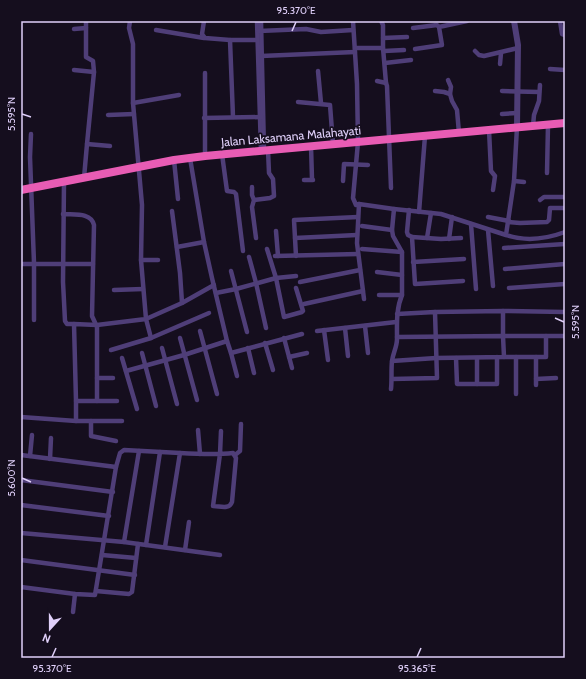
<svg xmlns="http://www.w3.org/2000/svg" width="586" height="679" viewBox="0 0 586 679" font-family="Cabin,sans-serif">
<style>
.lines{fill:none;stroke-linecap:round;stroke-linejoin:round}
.minor{stroke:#4f3e78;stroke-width:4.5}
.tertiary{stroke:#4f3e78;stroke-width:6}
.trunk{stroke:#e85cb4;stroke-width:8}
.ticks{fill:none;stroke:#e0d0fa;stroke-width:1.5}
.labels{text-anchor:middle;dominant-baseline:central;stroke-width:3.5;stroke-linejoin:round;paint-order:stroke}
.street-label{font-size:12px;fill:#e0d0fa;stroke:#150e1e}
.neatline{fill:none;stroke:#e0d0fa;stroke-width:1.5}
.ticks-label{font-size:10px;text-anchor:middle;fill:#e0d0fa}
</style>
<rect width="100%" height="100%" fill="#150e1e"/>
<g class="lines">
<g class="minor">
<polyline points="86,21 86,57 93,61 94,72 87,144"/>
<polyline points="204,21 202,34 205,38 230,40 257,40"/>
<polyline points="257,21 261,151"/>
<polyline points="261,21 264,150"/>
<polyline points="353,21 357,84 358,142 353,198 356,205 359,204"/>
<polyline points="381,21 383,25 383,48 386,83"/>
<polyline points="560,21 562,34 565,35"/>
<polyline points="413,28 437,25 439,27"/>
<polyline points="74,29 86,28"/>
<polyline points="156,30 204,38"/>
<polyline points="259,31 306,29 321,32 353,30"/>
<polyline points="383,38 407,37"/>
<polyline points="230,40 233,117"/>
<polyline points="355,48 383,48"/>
<polyline points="415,49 442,45 439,27 467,21"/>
<polyline points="384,51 404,50"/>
<polyline points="475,51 479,55 484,56 518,48"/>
<polyline points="261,56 355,52"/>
<polyline points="385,63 411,60"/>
<polyline points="500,64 501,53"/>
<polyline points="550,69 565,70"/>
<polyline points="74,70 94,72"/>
<polyline points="318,71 321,103"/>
<polyline points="205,73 205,156"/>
<polyline points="448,80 451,87 450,94 452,101 457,110 459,133"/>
<polyline points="377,81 386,83 387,86 391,188"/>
<polyline points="435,91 444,92 450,94"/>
<polyline points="502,91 539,92"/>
<polyline points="298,102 330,105 333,144"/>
<polyline points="133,103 179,95"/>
<polyline points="502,114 517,113"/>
<polyline points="108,115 134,114"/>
<polyline points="204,118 262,117"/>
<polyline points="533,126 534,115 539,101 540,85"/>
<polyline points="517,127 514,181 524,182"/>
<polyline points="489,130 491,171 495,176 493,190"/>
<polyline points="31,134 30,157 34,263 34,320"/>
<polyline points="311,146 312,179"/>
<polyline points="222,154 227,191 234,192 236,194 243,251"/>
<polyline points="190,158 204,242 212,278 227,341"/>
<polyline points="174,160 178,199"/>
<polyline points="547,173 548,125"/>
<polyline points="84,178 87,144 110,146"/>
<polyline points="304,180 313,180"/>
<polyline points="343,181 344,164 368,165"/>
<path d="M514,181l-8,54c20,7 40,4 59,-3"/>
<polyline points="64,182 63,282 65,321 67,324 74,324"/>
<polyline points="252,187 252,195 254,200 252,207 256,238"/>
<polyline points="254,200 270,198 274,196 273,179 269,173 268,150"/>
<polyline points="540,200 544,197 565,197"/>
<polyline points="409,210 407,232 408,235 412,237 415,284 463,281"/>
<polyline points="172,211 180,273 182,303"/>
<polyline points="419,212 425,136"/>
<path d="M63,214c11,1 28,-2 31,11l-2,91 5,11v74"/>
<polyline points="488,217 509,221"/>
<polyline points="508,222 520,223 547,222 549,220 550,208 565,208"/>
<polyline points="471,224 476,289"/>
<polyline points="362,226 392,230"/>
<polyline points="488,230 493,286"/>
<polyline points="276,231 278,256"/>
<polyline points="412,237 441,239 461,238"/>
<polyline points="295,238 357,235"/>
<polyline points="427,238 431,213"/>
<polyline points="449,239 452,217"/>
<polyline points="177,247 204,242"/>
<polyline points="504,248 565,244"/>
<polyline points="267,249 276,278 284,317 302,312 303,311 296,288"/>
<polyline points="362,249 402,252"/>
<polyline points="275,256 358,254"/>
<polyline points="296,256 294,220 358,217"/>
<polyline points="249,257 256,283 266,328"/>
<polyline points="141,260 158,260"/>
<polyline points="413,262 464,259"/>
<polyline points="21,264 93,264"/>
<polyline points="505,269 565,264"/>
<polyline points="231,271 247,332"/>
<polyline points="377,272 402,275"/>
<polyline points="300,282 360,270"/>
<polyline points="509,288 565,284"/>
<polyline points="114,290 143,289"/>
<polyline points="216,293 236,289 276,278 296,276"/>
<polyline points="379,295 402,295"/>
<polyline points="364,299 357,243 359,204 394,209"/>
<polyline points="304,304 363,291"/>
<polyline points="503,311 565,312"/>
<polyline points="435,312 503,311 503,336 565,336"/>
<polyline points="365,326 368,353"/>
<polyline points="345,328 348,356"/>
<polyline points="324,330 328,360"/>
<polyline points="200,331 217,394"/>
<polyline points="317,331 396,322"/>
<polyline points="151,338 209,313"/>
<polyline points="180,338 197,400"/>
<polyline points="284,338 292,368"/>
<polyline points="265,343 273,370"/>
<polyline points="162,348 177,404"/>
<polyline points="248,348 254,373"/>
<polyline points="111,350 151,338 146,319 182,303 214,285"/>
<polyline points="142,353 156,406"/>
<polyline points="231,353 237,376"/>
<polyline points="289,357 307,353"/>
<polyline points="504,357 546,357 546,336"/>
<polyline points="516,357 516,394"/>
<polyline points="536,357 536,385"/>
<polyline points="122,358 137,409"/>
<polyline points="456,358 457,384 497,384 497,357"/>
<polyline points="477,358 477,384"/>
<polyline points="392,361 436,358 504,357 503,336 397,337"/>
<polyline points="126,371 184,355 227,341 231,353 302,334"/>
<polyline points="97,378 113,378"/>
<polyline points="392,379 437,378 435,312 397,314"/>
<polyline points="536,379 556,378"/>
<path d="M391,389c1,-9 0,-19 1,-28 1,-8 5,-14 5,-22 0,-15 -1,-30 5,-44v-43l-9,-16 -1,-6 2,-21 47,5 65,21"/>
<polyline points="76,401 76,421"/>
<polyline points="117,401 76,401 74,324 97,325 146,319 141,260 142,205 133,103 133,44 129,28 130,21"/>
<polyline points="21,417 76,421 122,421"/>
<polyline points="91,421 91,436 116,441"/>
<polyline points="198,430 200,454"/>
<path d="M180,453c18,1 36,2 53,0l3,5 -4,44c-3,8 -12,4 -19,4l7,-52 1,-23"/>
<polyline points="21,455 116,467 95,595 75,594 21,587"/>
<polyline points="235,455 240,451 241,424"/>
<polyline points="30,456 32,435"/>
<polyline points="50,459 51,438"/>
<polyline points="116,467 120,453 124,450 180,453 165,547"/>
<polyline points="21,480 113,492"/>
<polyline points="21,505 109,516"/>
<polyline points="21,533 124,542 220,555"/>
<polyline points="124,542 139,451"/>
<polyline points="146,545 160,452"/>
<polyline points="185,550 189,522"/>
<polyline points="102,555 136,558"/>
<polyline points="21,560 135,575"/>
<polyline points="96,591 129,594 132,592 138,544"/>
<polyline points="73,612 75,594"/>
</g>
<polyline class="tertiary" points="514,21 518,45 517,127"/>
<polyline class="trunk" points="21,190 174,160 205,156 565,123"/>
</g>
<path class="ticks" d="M292,31l4,-9M22,114l9,3M555,318l9,4M22,478l9,4M52,657l4,-9M417,657l4,-9"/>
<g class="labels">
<g class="street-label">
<text transform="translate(291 136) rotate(-5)">Jalan Laksamana Malahayati</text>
</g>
</g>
<rect width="586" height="679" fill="none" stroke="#150e1e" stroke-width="44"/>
<g transform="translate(50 629) rotate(201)" stroke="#150e1e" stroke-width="3" paint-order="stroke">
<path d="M0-3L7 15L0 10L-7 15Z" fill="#e0d0fa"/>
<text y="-6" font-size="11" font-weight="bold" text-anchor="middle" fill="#e0d0fa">N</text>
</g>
<rect x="22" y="22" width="542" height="635" class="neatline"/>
<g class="ticks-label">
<text x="296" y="14">95.370°E</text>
<text transform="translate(11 114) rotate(-90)" y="4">5.595°N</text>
<text transform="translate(575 322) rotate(-90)" y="4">5.595°N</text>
<text transform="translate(11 478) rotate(-90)" y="4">5.600°N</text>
<text x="52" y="672">95.370°E</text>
<text x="417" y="672">95.365°E</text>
</g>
</svg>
